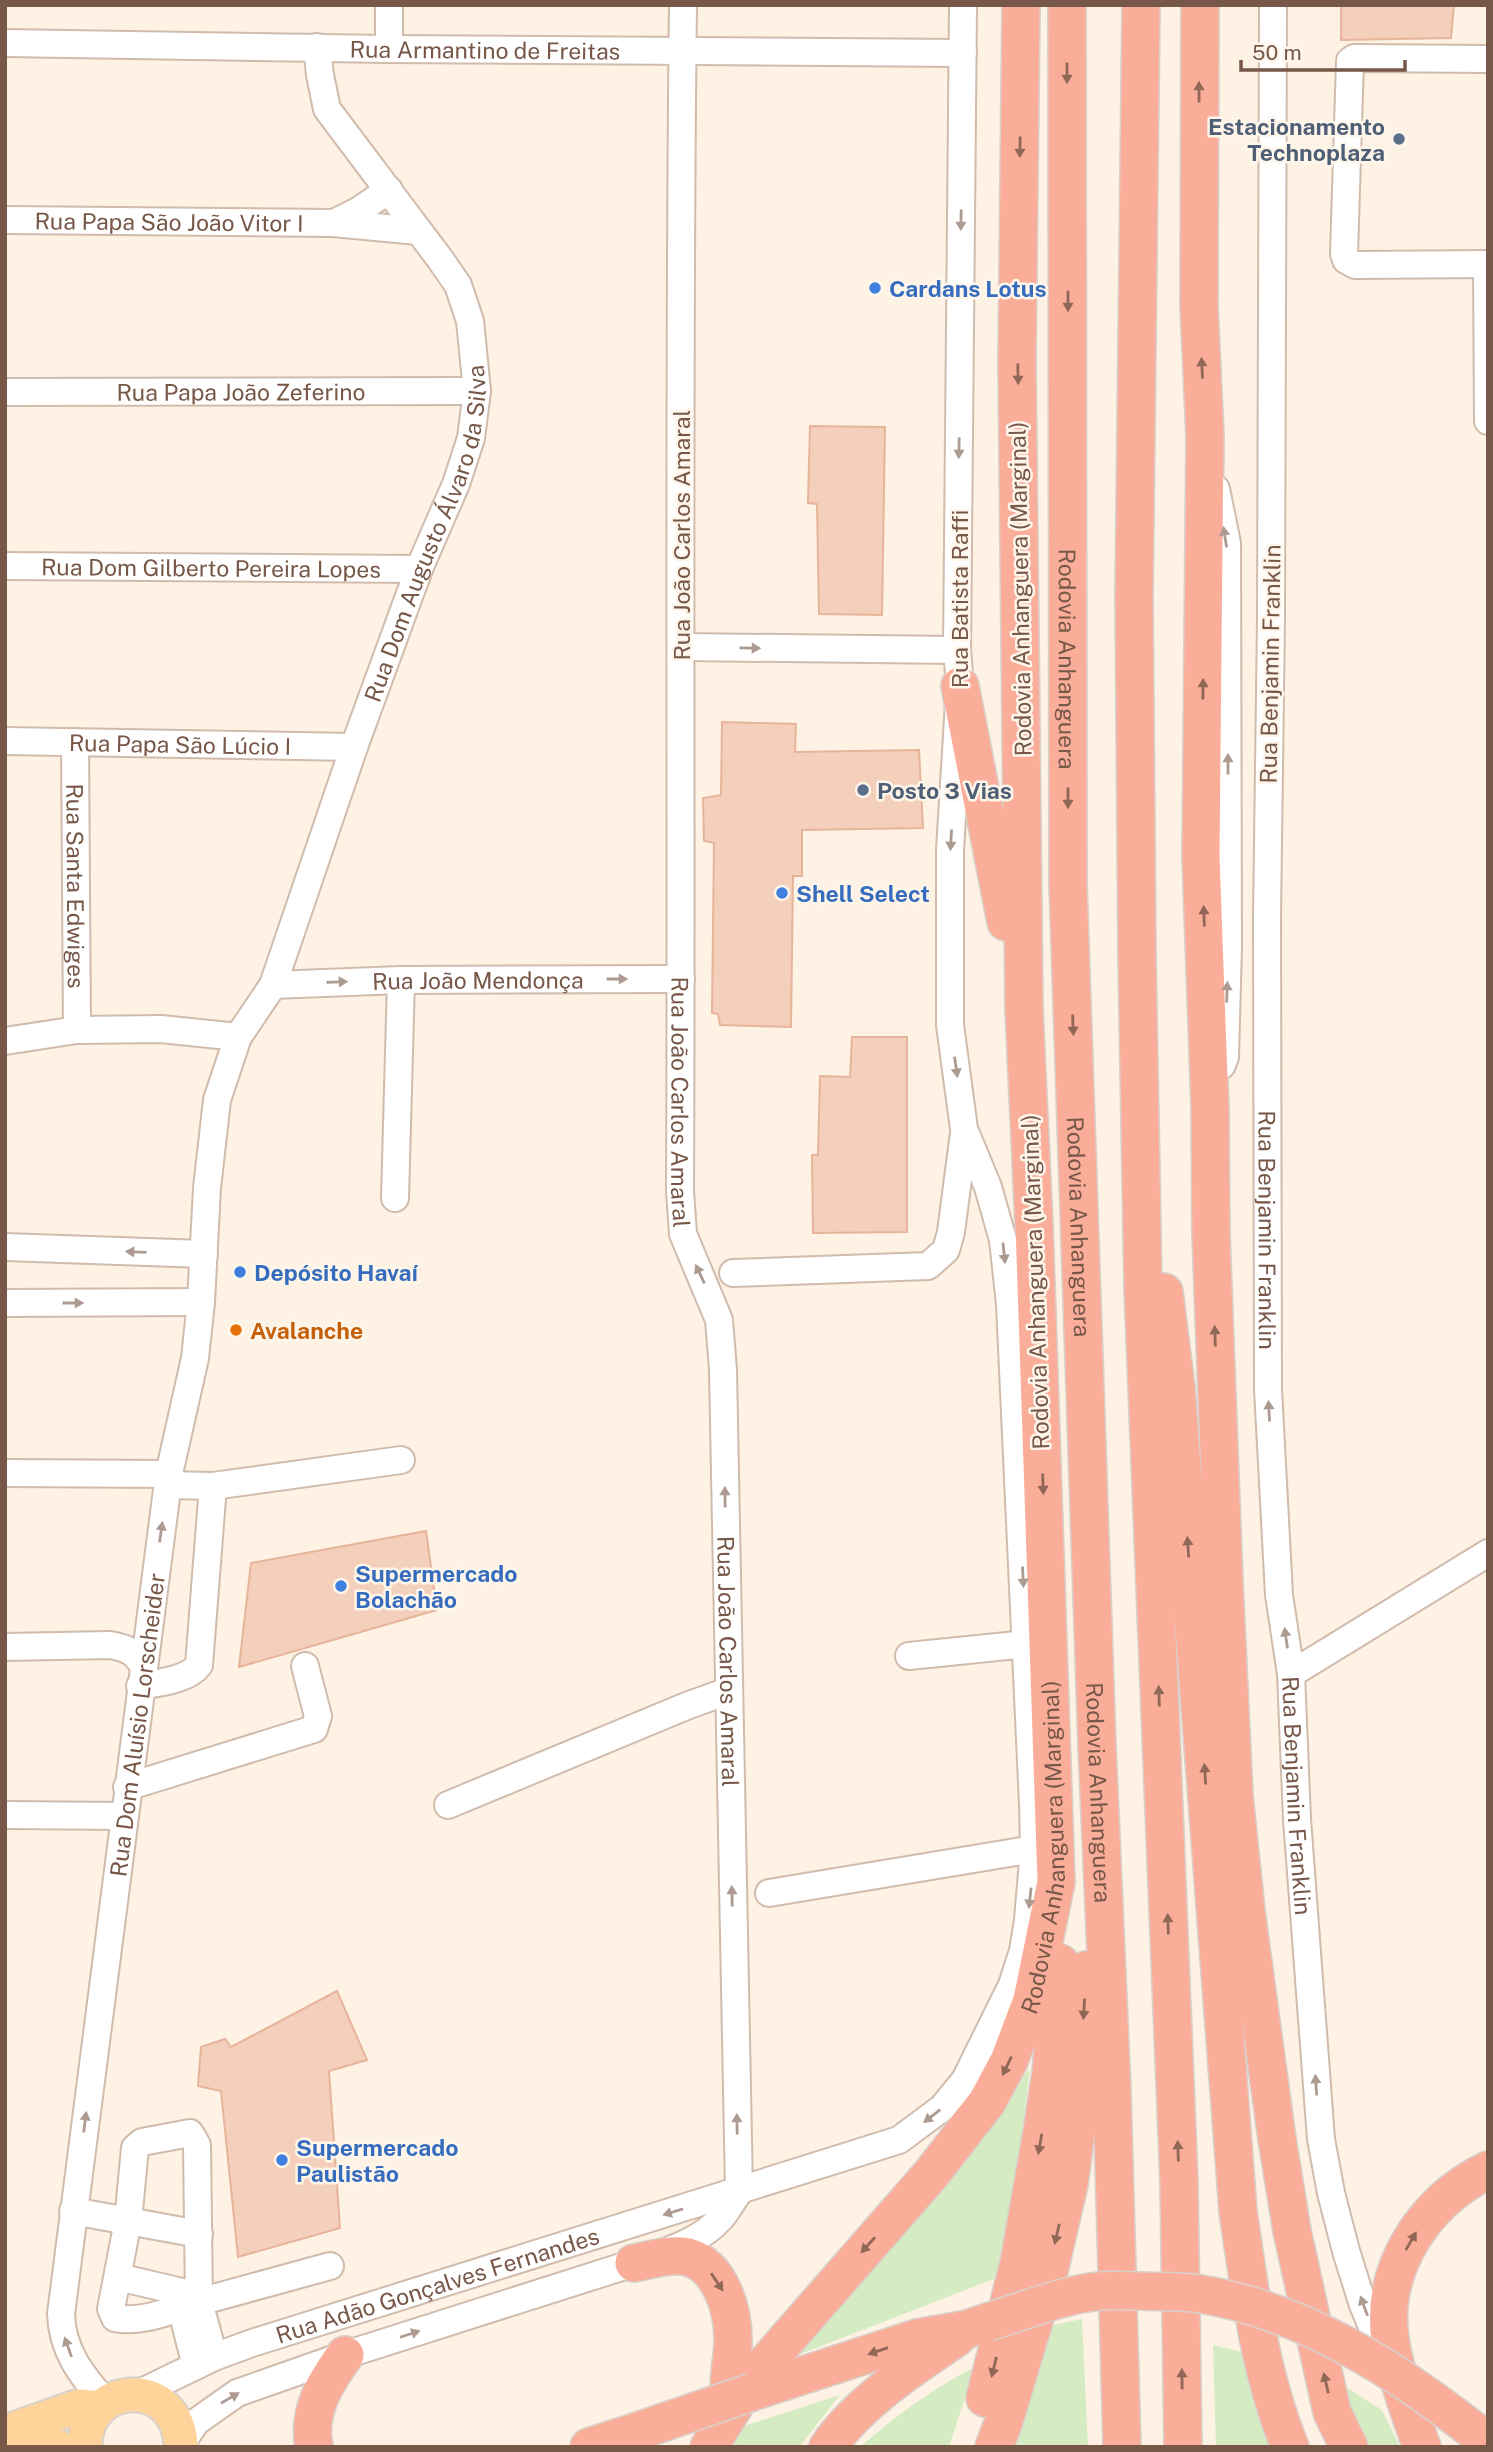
<svg xmlns="http://www.w3.org/2000/svg" width="1493" height="2452" viewBox="0 0 1493 2452" font-family="'Public Sans',sans-serif">
<style>
.green{fill:#d5ecc2}
.building{fill:#f4cfbb;stroke:#e7b49a;stroke-width:2}
.lines{fill:none;stroke-linecap:round;stroke-linejoin:round}
.minor-casing{stroke:#d1bbac;stroke-width:30}
.major-casing{stroke:#d9d0cc;stroke-width:37}
.highway-casing{stroke:#d9d0cc;stroke-width:40}
.minor{stroke:#fff;stroke-width:26}
.major{stroke:#fed49a;stroke-width:33}
.highway{stroke:#faad99;stroke-width:37}
.highway-bridge-casing{stroke:#d9d0cc;stroke-width:40;stroke-linecap:butt}
.highway-bridge{stroke:#faad99;stroke-width:37}
.oneway{fill:#916858}
.oneway2{fill:#ad9a91}
.service-dot{fill:#5c6f8a;stroke:#fff6eb;stroke-width:2.5}
.shop-dot{fill:#3f7fe0;stroke:#fff6eb;stroke-width:2.5}
.food-dot{fill:#e8710a;stroke:#fff6eb;stroke-width:2.5}
.labels{text-anchor:middle;dominant-baseline:central;stroke-width:5;stroke-linejoin:round;paint-order:stroke}
.street-label{font-size:23px;fill:#775748;stroke:#fff6eb}
.service-label{font-size:23px;font-weight:bold;fill:#4e5e75;stroke:#fff6eb;text-anchor:end}
.shop-label{font-size:23px;font-weight:bold;fill:#366cbe;stroke:#fff6eb;text-anchor:start}
.food-label{font-size:23px;font-weight:bold;fill:#c56008;stroke:#fff6eb;text-anchor:start}
</style>
<rect width="100%" height="100%" fill="#fdf2e4"/>
<g class="green">
<polygon points="1030,2068 1004,2275 798,2355"/>
<polygon points="1082,2319 1088,2447 1005,2447 1044,2327"/>
<polygon points="1213,2345 1241,2352 1269,2447 1216,2447"/>
<path d="M975,2367l-26,80h-89c38,-33 71,-57 115,-80z"/>
<polygon points="1341,2384 1382,2410 1400,2447 1367,2447"/>
<polygon points="840,2395 799,2447 727,2447 741,2427"/>
</g>
<g class="building">
<polygon points="1341,5 1454,5 1451,38 1341,40"/>
<polygon points="810,426 885,427 882,615 819,614 817,504 808,503"/>
<polygon points="722,722 796,724 795,752 919,750 923,828 802,830 802,876 793,876 791,1027 720,1025 718,1014 712,1013 714,843 704,841 703,798 721,795"/>
<polygon points="852,1037 907,1037 907,1232 813,1233 812,1155 818,1155 820,1076 850,1077"/>
<polygon points="426,1531 437,1610 239,1667 251,1563"/>
<polygon points="337,1991 367,2060 329,2071 340,2228 238,2257 221,2091 198,2086 201,2047 225,2039 231,2047"/>
</g>
<g class="lines">
<defs>
<g id="minor">
<path id="s1" d="M683,5c-5,396 -1,791 -3,1186l3,43 36,86 4,50 16,822"/>
<path id="s2" d="M1273,5l-2,613 -4,300 1,471 11,206 12,79 6,145 24,320 10,54 15,58 17,54 21,50"/>
<path id="s3" d="M5,43l384,6 574,4"/>
<polyline points="389,49 389,5"/>
<polyline points="1488,59 1354,58 1350,61 1344,254 1346,260 1355,265 1488,264"/>
<path id="s4" d="M5,220l328,3 85,8"/>
<polyline points="334,223 358,211 389,190"/>
<polyline points="1487,264 1488,421"/>
<path id="s5" d="M5,392l472,-1"/>
<polyline points="1216,489 1227,543 1228,947 1225,1057 1222,1065"/>
<path id="s6" d="M5,566l414,3"/>
<polyline points="682,647 957,650"/>
<path id="s7" d="M5,741l349,6"/>
<path id="s8" d="M75,742l2,288"/>
<path id="s9" d="M273,985l128,-5 280,-1"/>
<polyline points="5,1041 77,1030 161,1029 238,1037"/>
<polyline points="395,1198 401,980"/>
<polyline points="5,1247 204,1254"/>
<polyline points="733,1273 928,1266 946,1250 951,1232 964,1133"/>
<polyline points="5,1303 201,1302"/>
<polyline points="5,1473 169,1474"/>
<polyline points="213,1486 401,1460"/>
<path d="M5,1647l105,-2c16,3 25,6 33,21"/>
<polyline points="909,1656 1026,1644"/>
<polyline points="1291,1674 1488,1553"/>
<path d="M140,1686c18,-3 48,-6 59,-21l14,-179 -46,-1"/>
<polyline points="127,1787 314,1729 318,1716 305,1666"/>
<polyline points="448,1805 689,1705 728,1691"/>
<polyline points="5,1815 124,1816"/>
<polyline points="769,1893 1034,1849"/>
<polyline points="73,2211 199,2234"/>
<polyline points="118,2277 199,2296"/>
<polyline points="181,2307 196,2366"/>
<path d="M214,2357l-15,-55 -2,-157 -7,-12 -48,9 -7,6 -7,73 -17,88 4,9c27,6 58,-9 84,-16l131,-36"/>
<path id="s10" d="M140,2393l74,-36 38,-14 647,-203 43,-32 23,-28 47,-95 11,-34 5,-31 6,-71 -1,-44 -23,-501 -7,-64 -15,-53 -24,-58 -14,-104v-175l10,-164 -3,-36 6,-645"/>
<path id="s11" d="M106,2403c-24,-27 -44,-52 -45,-89l108,-840 26,-116 6,-56 6,-114 10,-88 21,-63 35,-52 81,-238 65,-178 37,-85 15,-46 6,-47 -7,-70 -12,-36 -18,-26 -113,-150 -7,-34 -3,-28"/>
<path d="M181,2444l15,-22 41,-29 108,-38 289,-92c29,-11 64,-20 85,-43 8,-8 13,-19 20,-28"/>
</g>
<g id="major">
<polyline points="5,2432 79,2406 99,2408"/>
<polyline points="5,2432 49,2442 58,2447"/>
<path d="M85,2447c-1,-67 94,-72 96,0"/>
</g>
<g id="highway">
<path id="s12" d="M1067,5l1,879 29,861 15,346 10,356"/>
<polyline points="1141,5 1134,596 1137,955 1143,1288 1179,2182 1183,2447"/>
<polyline points="1200,5 1199,306 1205,436 1201,856 1210,1107 1211,1235 1224,1582 1234,1795 1246,1911 1277,2139 1292,2231 1332,2412 1349,2447"/>
<polyline points="960,686 1006,922"/>
<path d="M1164,1292l12,95 62,824c12,80 21,160 52,236"/>
<path d="M634,2263c16,-3 39,-10 54,-6 34,10 46,56 45,87 -1,22 -8,42 0,64"/>
<polyline points="752,2392 917,2338 968,2329 988,2322"/>
<polyline points="985,2398 1019,2263 1042,2132 1051,2072 1060,1963"/>
<path d="M314,2447c-7,-36 11,-64 31,-92"/>
<polyline points="589,2447 641,2430"/>
<path id="s13" d="M709,2447l37,-61 186,-213 55,-71 22,-41 23,-61 24,-118 -22,-657 -10,-216 -7,-648 4,-356"/>
<path d="M828,2447c29,-43 86,-81 128,-109"/>
<polyline points="994,2447 1004,2421 1049,2271 1069,2184 1079,2110 1086,1970"/>
<path d="M1422,2447c-12,-33 -27,-74 -32,-108 -10,-72 35,-138 98,-169"/>
</g>
</defs>
<use href="#minor" class="minor-casing"/>
<use href="#major" class="major-casing"/>
<use href="#highway" class="highway-casing"/>
<use href="#minor" class="minor"/>
<use href="#major" class="major"/>
<use href="#highway" class="highway"/>
<defs>
<g id="highway-bridge">
<path d="M988,2322c36,-11 74,-27 112,-31 14,-1 29,0 43,0 19,1 39,0 58,3 101,17 193,74 273,137"/>
<polyline points="641,2430 752,2392"/>
</g>
</defs>
<use href="#highway-bridge" class="highway-bridge-casing"/>
<use href="#highway-bridge" class="highway-bridge"/>
</g>
<defs><path id="oneway-solid" d="M-6-.8H1V-3.2L6.5 0L1 3.2V.8H-6Z" transform="scale(1.75)"/></defs>
<g class="oneway">
<use href="#oneway-solid" transform="translate(1067 73) rotate(90)"/>
<use href="#oneway-solid" transform="translate(1199 92) rotate(-90)"/>
<use href="#oneway-solid" transform="translate(1020 147) rotate(91)"/>
<use href="#oneway-solid" transform="translate(1068 301) rotate(90)"/>
<use href="#oneway-solid" transform="translate(1202 368) rotate(-93)"/>
<use href="#oneway-solid" transform="translate(1018 374) rotate(89)"/>
<use href="#oneway-solid" transform="translate(1203 689) rotate(-89)"/>
<use href="#oneway-solid" transform="translate(1068 798) rotate(90)"/>
<use href="#oneway-solid" transform="translate(1204 916) rotate(-92)"/>
<use href="#oneway-solid" transform="translate(1073 1025) rotate(88)"/>
<use href="#oneway-solid" transform="translate(1215 1336) rotate(-92)"/>
<use href="#oneway-solid" transform="translate(1043 1484) rotate(88)"/>
<use href="#oneway-solid" transform="translate(1188 1547) rotate(-94)"/>
<use href="#oneway-solid" transform="translate(1159 1696) rotate(-92)"/>
<use href="#oneway-solid" transform="translate(1205 1774) rotate(-94)"/>
<use href="#oneway-solid" transform="translate(1168 1924) rotate(-92)"/>
<use href="#oneway-solid" transform="translate(1084 2009) rotate(93)"/>
<use href="#oneway-solid" transform="translate(1007 2066) rotate(115)"/>
<use href="#oneway-solid" transform="translate(1040 2144) rotate(100)"/>
<use href="#oneway-solid" transform="translate(1178 2151) rotate(-92)"/>
<use href="#oneway-solid" transform="translate(1057 2234) rotate(103)"/>
<use href="#oneway-solid" transform="translate(1411 2241) rotate(-60)"/>
<use href="#oneway-solid" transform="translate(868 2245) rotate(132)"/>
<use href="#oneway-solid" transform="translate(717 2282) rotate(56)"/>
<use href="#oneway-solid" transform="translate(878 2351) rotate(161)"/>
<use href="#oneway-solid" transform="translate(994 2367) rotate(104)"/>
<use href="#oneway-solid" transform="translate(1182 2379) rotate(-91)"/>
<use href="#oneway-solid" transform="translate(1326 2383) rotate(-103)"/>
</g>
<g class="oneway2">
<use href="#oneway-solid" transform="translate(961 220) rotate(91)"/>
<use href="#oneway-solid" transform="translate(959 448) rotate(91)"/>
<use href="#oneway-solid" transform="translate(1225 537) rotate(-99)"/>
<use href="#oneway-solid" transform="translate(750 648) rotate(1)"/>
<use href="#oneway-solid" transform="translate(1228 764) rotate(-90)"/>
<use href="#oneway-solid" transform="translate(951 840) rotate(93)"/>
<use href="#oneway-solid" transform="translate(617 979)"/>
<use href="#oneway-solid" transform="translate(337 982) rotate(-2)"/>
<use href="#oneway-solid" transform="translate(1227 992) rotate(-88)"/>
<use href="#oneway-solid" transform="translate(956 1067) rotate(82)"/>
<use href="#oneway-solid" transform="translate(136 1252) rotate(-178)"/>
<use href="#oneway-solid" transform="translate(1004 1253) rotate(84)"/>
<use href="#oneway-solid" transform="translate(700 1274) rotate(-115)"/>
<use href="#oneway-solid" transform="translate(73 1303)"/>
<use href="#oneway-solid" transform="translate(1269 1411) rotate(-93)"/>
<use href="#oneway-solid" transform="translate(725 1497) rotate(-91)"/>
<use href="#oneway-solid" transform="translate(161 1532) rotate(-82)"/>
<use href="#oneway-solid" transform="translate(1023 1577) rotate(87)"/>
<use href="#oneway-solid" transform="translate(1286 1638) rotate(-98)"/>
<use href="#oneway-solid" transform="translate(732 1896) rotate(-91)"/>
<use href="#oneway-solid" transform="translate(1030 1898) rotate(96)"/>
<use href="#oneway-solid" transform="translate(1316 2085) rotate(-94)"/>
<use href="#oneway-solid" transform="translate(932 2116) rotate(142)"/>
<use href="#oneway-solid" transform="translate(85 2122) rotate(-83)"/>
<use href="#oneway-solid" transform="translate(737 2124) rotate(-91)"/>
<use href="#oneway-solid" transform="translate(673 2212) rotate(163)"/>
<use href="#oneway-solid" transform="translate(1364 2306) rotate(-110)"/>
<use href="#oneway-solid" transform="translate(410 2334) rotate(-18)"/>
<use href="#oneway-solid" transform="translate(68 2347) rotate(-110)"/>
<use href="#oneway-solid" transform="translate(230 2398) rotate(-30)"/>
</g>
<g class="service-dot">
<circle cx="1399" cy="139" r="7"/>
<circle cx="863" cy="790" r="7"/>
</g>
<g class="shop-dot">
<circle cx="875" cy="288" r="7"/>
<circle cx="782" cy="893" r="7"/>
<circle cx="240" cy="1272" r="7"/>
<circle cx="341" cy="1586" r="7"/>
<circle cx="282" cy="2160" r="7"/>
</g>
<circle class="food-dot" cx="236" cy="1330" r="7"/>
<g class="labels">
<g class="street-label">
<text stroke="none"><textPath href="#s3" startOffset="480">Rua Armantino de Freitas</textPath></text>
<text stroke="none"><textPath href="#s4" startOffset="164">Rua Papa São João Vitor I</textPath></text>
<text stroke="none"><textPath href="#s5" startOffset="236">Rua Papa João Zeferino</textPath></text>
<text stroke="none"><textPath href="#s11" startOffset="1934">Rua Dom Augusto Álvaro da Silva</textPath></text>
<text transform="translate(681 535) rotate(-90)">Rua João Carlos Amaral</text>
<text stroke="none"><textPath href="#s6" startOffset="206">Rua Dom Gilberto Pereira Lopes</textPath></text>
<text transform="translate(1020 589) rotate(-91)">Rodovia Anhanguera (Marginal)</text>
<text transform="translate(959 599) rotate(-90)">Rua Batista Raffi</text>
<text stroke="none"><textPath href="#s12" startOffset="654">Rodovia Anhanguera</textPath></text>
<text transform="translate(1270 664) rotate(-89)">Rua Benjamin Franklin</text>
<text stroke="none"><textPath href="#s7" startOffset="175">Rua Papa São Lúcio I</textPath></text>
<text stroke="none"><textPath href="#s8" startOffset="144">Rua Santa Edwiges</textPath></text>
<text stroke="none"><textPath href="#s9" startOffset="205">Rua João Mendonça</textPath></text>
<text stroke="none"><textPath href="#s1" startOffset="1097">Rua João Carlos Amaral</textPath></text>
<text stroke="none"><textPath href="#s12" startOffset="1222">Rodovia Anhanguera</textPath></text>
<text stroke="none"><textPath href="#s2" startOffset="1225">Rua Benjamin Franklin</textPath></text>
<text transform="translate(1035 1282) rotate(-92)">Rodovia Anhanguera (Marginal)</text>
<text stroke="none"><textPath href="#s1" startOffset="1664">Rua João Carlos Amaral</textPath></text>
<text stroke="none"><textPath href="#s11" startOffset="696">Rua Dom Aluísio Lorscheider</textPath></text>
<text stroke="none"><textPath href="#s12" startOffset="1788">Rodovia Anhanguera</textPath></text>
<text stroke="none"><textPath href="#s2" startOffset="1792">Rua Benjamin Franklin</textPath></text>
<text stroke="none"><textPath href="#s13" startOffset="710">Rodovia Anhanguera (Marginal)</textPath></text>
<text stroke="none"><textPath href="#s10" startOffset="317">Rua Adão Gonçalves Fernandes</textPath></text>
</g>
<g class="service-label">
<text x="1385" y="126">Estacionamento<tspan x="1385" dy="26">Technoplaza</tspan></text>
<text x="877" y="790" text-anchor="start">Posto 3 Vias</text>
</g>
<g class="shop-label">
<text x="889" y="288">Cardans Lotus</text>
<text x="796" y="893">Shell Select</text>
<text x="254" y="1272">Depósito Havaí</text>
<text x="355" y="1573">Supermercado<tspan x="355" dy="26">Bolachão</tspan></text>
<text x="296" y="2147">Supermercado<tspan x="296" dy="26">Paulistão</tspan></text>
</g>
<g class="food-label">
<text x="250" y="1330">Avalanche</text>
</g>
</g>
<rect width="1493" height="2452" fill="none" stroke="#775748" stroke-width="14"/>
<path d="M1241 60v10h164v-10" fill="none" stroke="#775748" stroke-width="3.5"/>
<text x="1252" y="60" font-size="21" fill="#775748" stroke="#fff6eb" stroke-width="5" paint-order="stroke">50 m</text>
</svg>
